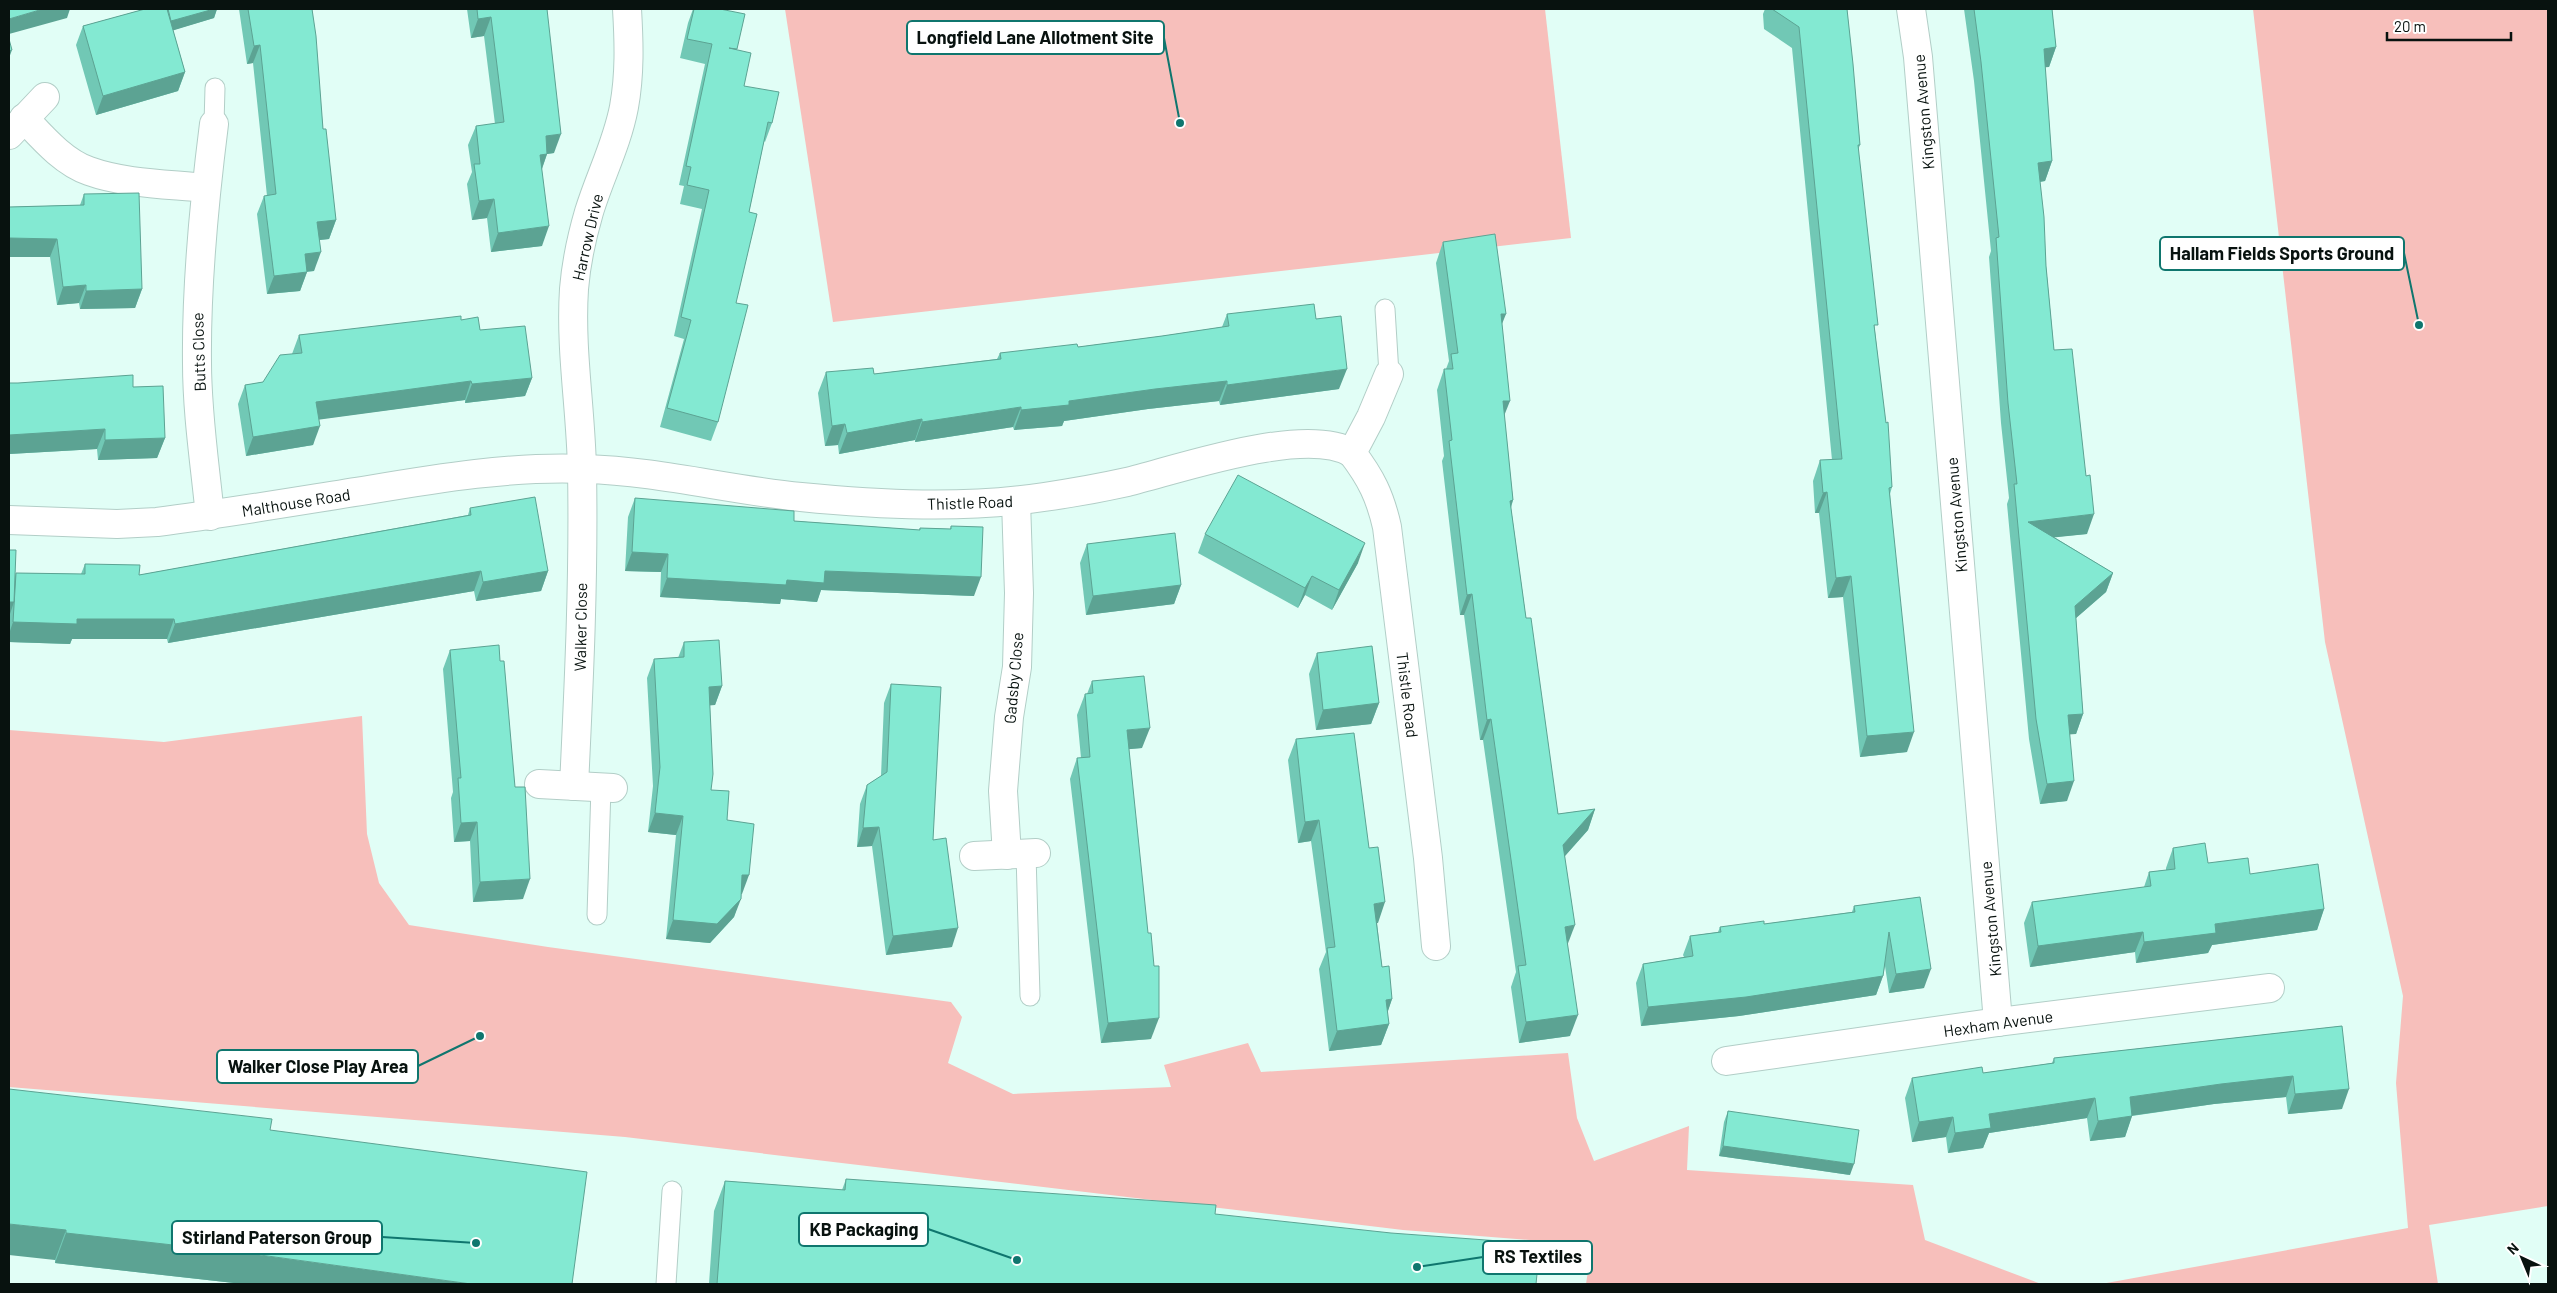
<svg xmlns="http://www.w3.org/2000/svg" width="2557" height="1293" viewBox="0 0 2557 1293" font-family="Barlow,sans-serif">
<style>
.green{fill:#f7bfbb}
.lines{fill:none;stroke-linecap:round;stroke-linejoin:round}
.lane-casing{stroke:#b2cec7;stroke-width:21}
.street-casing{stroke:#b2cec7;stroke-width:30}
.lane{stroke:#fff;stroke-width:19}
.street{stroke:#fff;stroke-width:28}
.wall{fill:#71c8b5}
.shaded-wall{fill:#5ca393}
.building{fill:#83e9d2;stroke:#5ca393}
.labels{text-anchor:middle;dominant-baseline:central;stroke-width:4;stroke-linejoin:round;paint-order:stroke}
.street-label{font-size:16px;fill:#08120f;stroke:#fff}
.leader{fill:none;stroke:#0f766e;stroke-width:2}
.callout-dot{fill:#0f766e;stroke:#fff;stroke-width:2}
.callout{fill:#fff;stroke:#0f766e;stroke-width:2}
.callout-label{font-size:18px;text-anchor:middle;font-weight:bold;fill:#08120f}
</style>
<rect width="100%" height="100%" fill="#e1fef6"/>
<g class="green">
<polygon points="785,9 1545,9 1571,238 833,322"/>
<polygon points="2253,9 2548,9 2548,1206 2429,1225 2438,1284 2101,1284 2408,1228 2396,1083 2403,996 2325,642"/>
<polygon points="362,716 367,834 379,883 409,925 548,947 951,1002 962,1017 948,1063 1013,1094 1171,1087 1164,1065 1248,1043 1261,1072 1568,1053 1577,1118 1594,1161 1689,1126 1687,1170 1913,1185 1925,1240 2041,1284 1586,1284 1592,1245 1403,1230 625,1137 9,1087 9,730 164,742"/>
</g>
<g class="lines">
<defs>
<g id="lane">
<polyline points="214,124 215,88"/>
<polyline points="1385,309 1389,374"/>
<polyline points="1026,854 1030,996"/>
<polyline points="597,915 601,787"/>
<polyline points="666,1284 672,1191"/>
</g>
<g id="street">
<polyline points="1911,9 1918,57 1998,1022"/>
<path d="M24,118c18,19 39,44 65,53 36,13 79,13 117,17"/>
<polyline points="9,135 45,97"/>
<path d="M1389,374l-18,43 -19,36c19,25 28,43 35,74l41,331 8,88"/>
<path d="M210,516c-5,-51 -13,-102 -13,-153 -1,-80 7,-160 17,-239"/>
<path d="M9,520l108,4 40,-2c71,-9 141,-21 211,-32 71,-12 144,-24 217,-21 73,2 144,21 216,28 80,8 164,12 243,0 28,-4 56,-9 83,-15 53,-13 178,-57 225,-29"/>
<polyline points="539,784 613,788"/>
<path d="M574,786c5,-105 10,-210 8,-316 -1,-60 -12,-120 -8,-181 2,-25 8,-53 15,-77 11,-36 28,-68 35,-105 6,-33 5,-65 3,-98"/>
<polyline points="1007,855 1003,791 1009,717 1017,667 1019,593 1016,501"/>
<polyline points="974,856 1036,853"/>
<polyline points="1726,1061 1998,1022 2270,988"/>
</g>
</defs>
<use href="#lane" class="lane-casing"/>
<use href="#street" class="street-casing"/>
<use href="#lane" class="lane"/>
<use href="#street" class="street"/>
</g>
<g class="wall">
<polygon points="145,9 217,9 214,18 173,30 185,72 178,91 96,115 76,45 83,26"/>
<polygon points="239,9 312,9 323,129 336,220 329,239 319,240 314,271 307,272 300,291 267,294 257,214 264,196 267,196 253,63 247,64"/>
<polygon points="467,9 547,9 554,153 547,154 542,169 542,246 491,252 487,218 472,220 467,184 472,172 468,145 476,126 495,124 484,36 471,38"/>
<polygon points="693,9 720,9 737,50 744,86 772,123 765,142 764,141 749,212 718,422 711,441 660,427 684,339 674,336 702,209 680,204 684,186 679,185 705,64 680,58 688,23"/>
<polygon points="1765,9 1847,9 1860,145 1858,150 1875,331 1892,487 1890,494 1907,752 1860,757 1843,597 1828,598 1819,513 1815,513 1813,481 1820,460 1832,460 1792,48 1764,29 1763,14"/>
<polygon points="1964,9 2052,9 2056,47 2049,67 2045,67 2052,161 2045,181 2040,182 2046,266 2054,350 2087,534 2054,537 2113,573 2106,592 2076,618 2083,714 2076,734 2070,734 2067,801 2040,804 2029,739 2007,504 2009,498 2001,423 1989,257 1991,251 1974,81"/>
<polygon points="84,194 142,289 135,308 80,309 79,303 57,305 50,257 9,257 9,207 80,205"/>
<polygon points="1443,242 1502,324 1504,415 1513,500 1511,508 1526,618 1558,814 1595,809 1588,830 1565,856 1570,1036 1519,1043 1511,987 1516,972 1483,740 1480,740 1464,615 1460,615 1442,461 1444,456 1437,390 1444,369 1446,369 1449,361 1436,263"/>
<polygon points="1227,314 1316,319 1339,389 1220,405 1219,401 1148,409 1064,421 1062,426 1014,430 1013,427 915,442 915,440 839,454 838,445 825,446 818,393 826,372 874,374 997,359 1000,353 1078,347 1162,336 1222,327"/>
<polygon points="461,320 480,330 532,378 525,396 465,403 465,400 319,419 313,445 246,456 238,404 245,385 263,382 292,354 299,335"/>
<polygon points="9,383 133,387 165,438 157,458 98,460 97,449 9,454"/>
<polygon points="635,498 794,521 919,530 920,528 950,529 951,526 974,596 821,590 817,602 781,599 780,604 660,597 661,572 625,571 628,517"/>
<polygon points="470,508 548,571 541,591 476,601 474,591 168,643 167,639 72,639 70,644 9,642 9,550 15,576 16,573 81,574 85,564 139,575 468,515"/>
<polygon points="1205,534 1358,563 1332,610 1305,595 1298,608 1198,553"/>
<polygon points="1087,544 1181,585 1174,604 1086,615 1080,563"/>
<polygon points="684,642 722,686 715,705 710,705 711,790 727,820 742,894 741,894 734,917 710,943 666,939 676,835 648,832 653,786 647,678 654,659 678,658"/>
<polygon points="450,650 523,899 473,902 470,841 454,842 451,798 453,792 443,669"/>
<polygon points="1317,653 1379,703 1371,724 1316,730 1309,674"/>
<polygon points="1092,681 1142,748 1129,749 1151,1039 1101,1043 1070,779 1077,758 1081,758 1077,715 1085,694 1087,694"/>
<polygon points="891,684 933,840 952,947 886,955 872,846 857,847 860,804 867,785 881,776 884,703"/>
<polygon points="1296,739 1378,923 1377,923 1382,967 1392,999 1387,1013 1389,1024 1381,1045 1329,1051 1319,969 1326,952 1311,841 1298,843 1288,760"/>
<polygon points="2173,848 2208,863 2250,874 2324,909 2317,930 2212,945 2208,953 2136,963 2135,952 2030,967 2024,923 2032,902 2144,887 2149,872 2166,870 2166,868"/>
<polygon points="1920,897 1924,988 1889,993 1885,966 1883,976 1876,995 1739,1016 1641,1026 1636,983 1643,964 1684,957 1683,955 1690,936 1718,932 1720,927 1764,924 1852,912 1854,906"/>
<polygon points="2342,1026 2342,1109 2288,1114 2286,1097 2214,1104 2132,1116 2125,1137 2090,1141 2087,1118 1989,1133 1983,1148 1948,1153 1946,1137 1912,1142 1905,1098 1912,1078 1983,1073 2052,1063 2054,1058"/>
<polygon points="9,1089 243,1284 55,1263 55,1260"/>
<polygon points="1728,1111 1850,1175 1719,1156 1724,1122"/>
<polygon points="846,1179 1215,1214 1536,1284 709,1284 714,1211 725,1181 842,1190"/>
</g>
<g class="shaded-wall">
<polygon points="43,9 70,9 67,18 9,34 9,19"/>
<polygon points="214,9 217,9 214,18 168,32 171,21"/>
<polygon points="491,17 484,36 471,38 478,19"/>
<polygon points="260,45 253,63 247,64 254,46"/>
<polygon points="2056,47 2049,67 2037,68 2044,49"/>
<polygon points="12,50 9,58 9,51"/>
<polygon points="185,72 178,91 96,115 103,96"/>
<polygon points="561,134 554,153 539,155 546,136"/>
<polygon points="547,154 540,174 540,155"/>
<polygon points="2052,161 2045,181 2031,183 2038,163"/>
<polygon points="494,199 487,218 472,220 479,201"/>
<polygon points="336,220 329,239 310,241 317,222"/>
<polygon points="549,226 542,246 491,252 498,233"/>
<polygon points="9,238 57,239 50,257 9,257"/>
<polygon points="321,252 314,271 298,272 305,254"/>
<polygon points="307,272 300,291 267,294 274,276"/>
<polygon points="86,285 79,303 57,305 63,287"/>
<polygon points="142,289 135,308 80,309 86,291"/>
<polygon points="1501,314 1506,314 1498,334"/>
<polygon points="1347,369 1339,389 1220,405 1227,385"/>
<polygon points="532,378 525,396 465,403 472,384"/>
<polygon points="471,381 465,400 309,421 316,402"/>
<polygon points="1227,381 1219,401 1148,409 1064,421 1062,426 1014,430 1021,410 1069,401 1155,389"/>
<polygon points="1503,401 1510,401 1502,421"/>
<polygon points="1021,407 1013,427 915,442 922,422"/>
<polygon points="922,419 915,440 839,454 847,433"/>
<polygon points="845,424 838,445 825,446 832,426"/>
<polygon points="320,426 313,445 246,456 253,437"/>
<polygon points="105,429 97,449 9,454 9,435"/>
<polygon points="165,438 157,458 98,460 105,440"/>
<polygon points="1827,492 1819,513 1815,513 1823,493"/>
<polygon points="1513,500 1506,521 1510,501"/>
<polygon points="2094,514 2087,534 2021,541 2028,522"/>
<polygon points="1365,543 1358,563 1332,610 1339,590"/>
<polygon points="632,552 668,554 661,572 625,571"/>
<polygon points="481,571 474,591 168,643 175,624"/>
<polygon points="548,571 541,591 476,601 483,582"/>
<polygon points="825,571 981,577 974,596 821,590 817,602 781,599 780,604 660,597 667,578"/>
<polygon points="2113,573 2106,592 2068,625 2075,606"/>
<polygon points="1312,576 1305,595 1298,608 1305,588"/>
<polygon points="1851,576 1843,597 1828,598 1836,578"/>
<polygon points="1181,585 1174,604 1086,615 1093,596"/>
<polygon points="1472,594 1464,615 1460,615 1467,595"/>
<polygon points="9,602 14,602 9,617"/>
<polygon points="77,619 174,619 167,639 72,639 70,644 9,642 9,634 13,622"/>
<polygon points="722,686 715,705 703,706 709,687"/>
<polygon points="1379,703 1371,724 1316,730 1323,710"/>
<polygon points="2083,714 2076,734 2061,735 2068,715"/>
<polygon points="1491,719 1483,740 1480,740 1487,720"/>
<polygon points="1150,728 1142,748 1120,750 1127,730"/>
<polygon points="1914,732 1907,752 1860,757 1867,736"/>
<polygon points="2074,781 2067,801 2040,804 2047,784"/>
<polygon points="1595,809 1588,830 1556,866 1563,845"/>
<polygon points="655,813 683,816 676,835 648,832"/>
<polygon points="1319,820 1311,841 1298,843 1305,822"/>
<polygon points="477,822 470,841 454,842 461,823"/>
<polygon points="879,827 872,846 857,847 863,828"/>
<polygon points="742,875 749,875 742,894 735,894"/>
<polygon points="530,879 523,899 473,902 480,882"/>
<polygon points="741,899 734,917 710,943 666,939 673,920"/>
<polygon points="1385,902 1378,923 1367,925 1374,904"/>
<polygon points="2324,909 2317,930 2212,945 2208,953 2136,963 2144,942 2215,924"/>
<polygon points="1575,925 1567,946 1565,927"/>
<polygon points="958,928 952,947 886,955 893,936"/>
<polygon points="2143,932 2135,952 2030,967 2038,946"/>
<polygon points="1931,969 1924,988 1889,993 1896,974"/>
<polygon points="1883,976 1876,995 1739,1016 1641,1026 1648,1007"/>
<polygon points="1392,999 1385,1020 1386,1000"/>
<polygon points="1578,1015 1570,1036 1519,1043 1526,1022"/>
<polygon points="1159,1018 1151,1039 1101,1043 1108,1023"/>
<polygon points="1389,1024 1381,1045 1329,1051 1337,1031"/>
<polygon points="2293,1076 2286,1097 2214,1104 2122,1117 2130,1097 2221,1084"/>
<polygon points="2349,1089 2342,1109 2288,1114 2295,1094"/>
<polygon points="2095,1098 2087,1118 1989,1133 1983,1148 1948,1153 1955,1133 1989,1114"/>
<polygon points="2132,1116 2125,1137 2090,1141 2098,1121"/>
<polygon points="1953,1117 1946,1137 1912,1142 1919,1122"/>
<polygon points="1723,1146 1854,1164 1850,1175 1719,1156"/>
<polygon points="9,1224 66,1230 55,1260 9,1255"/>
<polygon points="66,1233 253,1254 471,1284 243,1284 55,1263"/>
</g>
<g class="building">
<polygon points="9,9 43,9 9,19"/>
<polygon points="145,9 167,9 185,72 103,96 83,26"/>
<polygon points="168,9 214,9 171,21"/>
<polygon points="248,9 312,9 316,36 323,129 326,129 336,220 317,222 321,252 305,254 307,272 274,276 264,196 276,194 260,45 254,46"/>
<polygon points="477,9 547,9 561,134 546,136 547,154 540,155 549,226 498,233 494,199 479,201 474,164 480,164 476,126 504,122 491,17 478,19"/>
<polygon points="694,9 720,9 745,14 737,49 729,48 751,53 744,86 779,92 772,123 768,122 749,212 757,214 736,303 748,305 718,422 667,408 691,320 681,317 709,190 687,185 691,167 686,166 712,44 687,39"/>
<polygon points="1772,9 1847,9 1853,64 1860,145 1858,145 1878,325 1874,325 1886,423 1888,422 1892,487 1889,488 1914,732 1867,736 1851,576 1836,578 1827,492 1823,493 1820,460 1842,459 1799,27"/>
<polygon points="1974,9 2052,9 2056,47 2044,49 2052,161 2038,163 2044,217 2046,266 2054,350 2072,349 2086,476 2090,475 2094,514 2028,522 2113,573 2075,606 2083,714 2068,715 2074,781 2047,784 2036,719 2014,484 2017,484 2008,403 1996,238 1999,237 1981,62"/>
<polygon points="9,39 12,50 9,51"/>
<polygon points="139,193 142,289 86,291 86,285 63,287 57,239 9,238 9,207 84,205 84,194"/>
<polygon points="1495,234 1506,314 1501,314 1510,401 1503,401 1513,500 1510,501 1526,618 1531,618 1558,814 1595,809 1563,845 1575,925 1565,927 1578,1015 1526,1022 1518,966 1526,965 1491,719 1487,720 1472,594 1467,595 1449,441 1452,440 1444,369 1453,369 1451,354 1458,353 1443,242"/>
<polygon points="1314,304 1316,319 1341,316 1347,369 1227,385 1227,381 1155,389 1069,401 1069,405 1021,410 1021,407 922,422 922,419 847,433 845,424 832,426 826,372 873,368 874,374 1001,359 1000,353 1077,344 1078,347 1162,336 1229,326 1227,314"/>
<polygon points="461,316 461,320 478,317 480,330 525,326 532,378 472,384 471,381 316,402 320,426 253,437 245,385 263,382 280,355 302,353 299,335"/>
<polygon points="133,375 133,387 163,386 165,438 105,440 105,429 9,435 9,383 18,383"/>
<polygon points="1238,475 1365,543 1339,590 1312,576 1305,588 1205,534"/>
<polygon points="535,497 548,571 483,582 481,571 175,624 174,619 77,619 77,624 13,622 16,573 85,574 85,564 140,565 139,575 471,515 470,508"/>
<polygon points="635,498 794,511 794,521 920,530 920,528 951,529 951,526 983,527 981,577 825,571 824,583 787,580 786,585 667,578 668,554 632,552"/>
<polygon points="1175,533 1181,585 1093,596 1087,544"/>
<polygon points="9,550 16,550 14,602 9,602"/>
<polygon points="719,640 722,686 709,687 713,774 711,790 729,791 727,820 754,824 749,875 742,875 741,899 717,924 673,920 683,816 655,813 660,767 654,659 684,657 684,642"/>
<polygon points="499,645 500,661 504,661 515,787 525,787 530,879 480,882 477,822 461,823 458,778 461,778 450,650"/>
<polygon points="1372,646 1379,703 1323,710 1317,653"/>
<polygon points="1144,676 1150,728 1127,730 1148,933 1151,933 1154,966 1159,966 1159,1018 1108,1023 1077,758 1090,757 1085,694 1093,693 1092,681"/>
<polygon points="891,684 941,687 933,840 946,838 958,928 893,936 879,827 863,828 867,785 887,772"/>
<polygon points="1354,733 1369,848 1378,847 1385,902 1374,904 1382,967 1389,966 1392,999 1386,1000 1389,1024 1337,1031 1327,948 1335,947 1319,820 1305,822 1296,739"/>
<polygon points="2205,843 2208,863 2248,858 2250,874 2318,864 2324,909 2215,924 2216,933 2144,942 2143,932 2038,946 2032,902 2151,886 2149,872 2175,869 2173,848"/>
<polygon points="1920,897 1931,969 1896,974 1889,932 1883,976 1746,997 1648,1007 1643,964 1693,956 1690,936 1721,932 1720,927 1764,921 1764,924 1855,912 1854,906"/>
<polygon points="2342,1026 2349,1089 2295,1094 2293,1076 2221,1084 2130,1097 2132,1116 2098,1121 2095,1098 1989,1114 1991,1128 1955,1133 1953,1117 1919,1122 1912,1078 1982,1067 1983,1073 2054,1063 2054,1058"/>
<polygon points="9,1089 272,1119 270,1130 587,1172 572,1284 471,1284 253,1254 66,1233 66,1230 9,1224"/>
<polygon points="1728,1111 1859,1130 1854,1164 1723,1146"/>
<polygon points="846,1179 1216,1205 1215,1214 1391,1233 1540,1244 1536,1284 717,1284 725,1181 845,1190"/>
</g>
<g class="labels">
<g class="street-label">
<text transform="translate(1923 112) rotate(-95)">Kingston Avenue</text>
<text transform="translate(587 237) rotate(-77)">Harrow Drive</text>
<text transform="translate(198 352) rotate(-92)">Butts Close</text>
<text transform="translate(296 502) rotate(-9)">Malthouse Road</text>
<text transform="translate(970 502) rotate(-2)">Thistle Road</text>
<text transform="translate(1956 515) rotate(-95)">Kingston Avenue</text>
<text transform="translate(580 627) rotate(-89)">Walker Close</text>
<text transform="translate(1013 678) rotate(-85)">Gadsby Close</text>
<text transform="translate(1408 695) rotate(83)">Thistle Road</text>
<text transform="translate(1990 919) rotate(-95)">Kingston Avenue</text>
<text transform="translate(1998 1023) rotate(-8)">Hexham Avenue</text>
</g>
</g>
<path class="leader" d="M1180 123L1164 38M2419 325L2404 253M480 1036L418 1066M1017 1260L928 1229M476 1243L382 1237M1417 1267L1483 1257"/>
<g class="callout-dot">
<circle cx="1180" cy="123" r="5"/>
<circle cx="2419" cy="325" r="5"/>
<circle cx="480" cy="1036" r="5"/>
<circle cx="1017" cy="1260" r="5"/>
<circle cx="476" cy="1243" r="5"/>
<circle cx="1417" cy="1267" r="5"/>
</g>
<g class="callout">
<rect x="907" y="21" width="257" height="33" rx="5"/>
<rect x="2160" y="237" width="244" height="33" rx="5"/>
<rect x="217" y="1050" width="201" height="33" rx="5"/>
<rect x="799" y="1213" width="129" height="33" rx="5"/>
<rect x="172" y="1221" width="210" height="33" rx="5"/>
<rect x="1483" y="1241" width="109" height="33" rx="5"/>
</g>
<g class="callout-label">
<text x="1035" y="44">Longfield Lane Allotment Site</text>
<text x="2282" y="260">Hallam Fields Sports Ground</text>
<text x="318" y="1073">Walker Close Play Area</text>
<text x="864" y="1236">KB Packaging</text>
<text x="277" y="1244">Stirland Paterson Group</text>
<text x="1538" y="1263">RS Textiles</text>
</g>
<rect width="2557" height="1293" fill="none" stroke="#08120f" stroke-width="20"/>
<g transform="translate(2522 1258) rotate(316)" stroke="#ffffff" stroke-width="4" paint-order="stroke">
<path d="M0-4L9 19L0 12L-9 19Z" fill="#08120f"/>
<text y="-8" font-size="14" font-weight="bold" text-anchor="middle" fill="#08120f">N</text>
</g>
<path d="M2387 32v8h124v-8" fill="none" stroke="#08120f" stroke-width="2.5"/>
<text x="2394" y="32" font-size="15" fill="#08120f" stroke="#ffffff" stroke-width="4" paint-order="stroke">20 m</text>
</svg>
